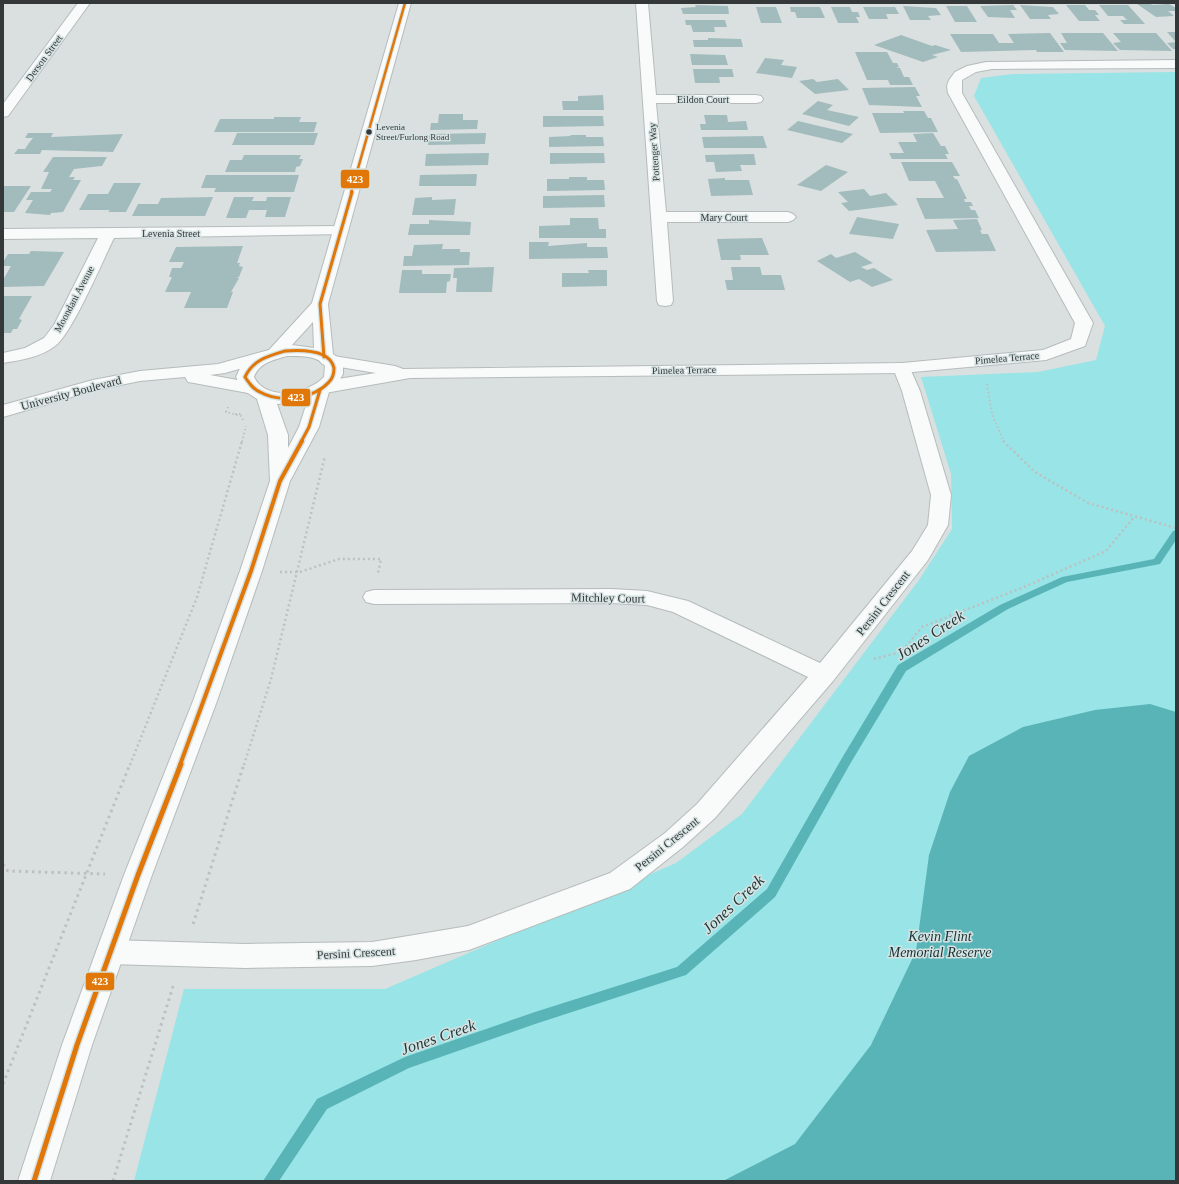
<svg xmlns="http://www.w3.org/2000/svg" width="1179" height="1184" viewBox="0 0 1179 1184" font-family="Georgia,serif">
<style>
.green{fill:#98e4e7}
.water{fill:#58b4b7}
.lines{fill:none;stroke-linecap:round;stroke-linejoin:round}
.stream{fill:#58b4b7;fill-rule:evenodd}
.building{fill:#a2bbbc}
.minor-casing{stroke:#b6bbbb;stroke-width:2}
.tertiary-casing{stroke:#b6bbbb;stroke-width:2}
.secondary-casing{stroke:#b6bbbb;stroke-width:2}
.path-far2{stroke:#bdc0c0;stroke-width:2;stroke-dasharray:1.5 2.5;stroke-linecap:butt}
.path-far1{stroke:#bdc0c0;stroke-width:2.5;stroke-dasharray:2 3;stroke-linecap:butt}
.path{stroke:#bdc0c0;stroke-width:3;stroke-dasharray:2.5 4;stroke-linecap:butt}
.minor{fill:#f9fafa;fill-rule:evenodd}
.tertiary{fill:#f9fafa;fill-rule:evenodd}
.secondary{fill:#f9fafa;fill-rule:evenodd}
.bus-1-far3-casing{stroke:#d7e3e3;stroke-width:4.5}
.bus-1-far2-casing{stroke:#d7e3e3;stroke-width:5.5}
.bus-1-far1-casing{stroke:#d7e3e3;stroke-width:7}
.bus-1-casing{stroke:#d7e3e3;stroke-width:8}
.bus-1-far3{stroke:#e17708;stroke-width:2.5}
.bus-1-far2{stroke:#e17708;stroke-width:3}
.bus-1-far1{stroke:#e17708;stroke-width:4}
.bus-1{stroke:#e17708;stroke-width:5}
.bus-dot{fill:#343838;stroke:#d7e3e3;stroke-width:1.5}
.labels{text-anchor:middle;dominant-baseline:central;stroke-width:3;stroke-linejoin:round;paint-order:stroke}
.far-bus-label{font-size:9px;fill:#343838;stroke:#d7e3e3;text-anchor:start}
.far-street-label{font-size:10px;fill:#343838;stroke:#d7e3e3}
.street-label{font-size:12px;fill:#343838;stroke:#d7e3e3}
.near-park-label{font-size:14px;font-style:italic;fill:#173132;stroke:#d7e3e3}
.near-water-label{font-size:16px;font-style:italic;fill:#1f3839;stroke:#d7e3e3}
.line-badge{stroke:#d7e3e3;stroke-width:1.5}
.badge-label{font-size:11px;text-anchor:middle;font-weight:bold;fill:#fff}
</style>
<rect width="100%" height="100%" fill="#dae0e0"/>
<polygon class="green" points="1176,72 1176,1181 134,1181 184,989 385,989 676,863 742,814 919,580 952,529 951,474 921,377 1038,372 1096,360 1105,326 974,96 981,78 1013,74"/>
<polygon class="water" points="1150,704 1176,712 1176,1181 723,1181 795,1144 871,1045 916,951 929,855 950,792 969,756 1023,727 1095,710"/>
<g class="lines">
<polygon class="stream" points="1176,530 1176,540 1160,564 1067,582 1008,609 906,671 850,764 775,897 686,975 535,1024 409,1068 327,1109 279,1181 263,1181 317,1099 405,1057 535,1012 677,967 767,889 842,758 898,665 1000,605 1062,577 1154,559 1173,531"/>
</g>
<g class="building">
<polygon points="1147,3 1153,5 1169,4 1176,8 1176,11 1168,11 1174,16 1156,17 1137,4"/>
<polygon points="695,5 728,6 729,14 683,14 681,8 696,7"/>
<polygon points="1013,5 1017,10 1010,10 1015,18 988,17 980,6"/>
<polygon points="1020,5 1053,7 1059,14 1048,15 1051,19 1030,19"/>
<polygon points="1066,5 1085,5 1089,10 1095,10 1099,15 1095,15 1100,21 1079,21"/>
<polygon points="1099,5 1128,5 1145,24 1124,24 1120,20 1127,20 1123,16 1108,16"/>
<polygon points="903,6 936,8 941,15 928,16 931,20 910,20"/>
<polygon points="946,6 967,6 977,22 955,22"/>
<polygon points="756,7 776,7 782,23 761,23"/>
<polygon points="790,7 820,7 825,18 797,18 795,12 791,12"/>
<polygon points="831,7 850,7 852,12 858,12 860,17 856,17 859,23 838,23"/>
<polygon points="863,7 895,7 899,14 886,14 888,19 869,19"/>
<polygon points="685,20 725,20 727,27 714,27 715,32 693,32 691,25 686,25"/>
<polygon points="1167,32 1176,32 1176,42"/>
<polygon points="1050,33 1064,52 1037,52 1036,50 961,52 950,34 993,34 999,43 1014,43 1008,34"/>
<polygon points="1061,33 1103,33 1118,51 1065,50 1060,43 1067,43"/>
<polygon points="1113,33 1156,33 1172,51 1120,50 1113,43 1121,42"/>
<polygon points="901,35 932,46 935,45 951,50 932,55 938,57 923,62 874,45"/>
<polygon points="708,38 741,39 743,47 694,47 693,40 708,40"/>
<polygon points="1176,42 1176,49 1173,49 1167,43"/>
<polygon points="855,52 887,52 893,63 897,63 899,67 895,67 900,68 904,77 909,77 913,85 890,85 888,80 867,80"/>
<polygon points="690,54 725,55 728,65 692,65"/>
<polygon points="765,58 784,60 781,65 797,67 792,78 756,73"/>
<polygon points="693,69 732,69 734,77 719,77 720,83 695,83"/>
<polygon points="813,79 817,82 838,79 849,90 815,94 799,81"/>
<polygon points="915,87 920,96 916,96 922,107 869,105 862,88"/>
<polygon points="603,95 604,110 563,110 562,101 578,101 578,96"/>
<polygon points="818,101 833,105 827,110 859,117 849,126 802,114"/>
<polygon points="903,111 924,111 928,118 931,118 938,132 880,133 872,113 904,113"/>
<polygon points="439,114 463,114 463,120 478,120 477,129 430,130 431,123 438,123"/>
<polygon points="704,115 727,115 728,122 746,121 748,130 701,130 700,124 706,124"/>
<polygon points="543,116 603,116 604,126 543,127"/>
<polygon points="274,117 301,117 299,122 317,122 314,132 214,132 220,119 274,119"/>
<polygon points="798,121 853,134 842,143 787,130"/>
<polygon points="28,133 53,133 51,137 123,134 113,152 42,150 40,154 14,154 18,149 25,149 29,143 33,138 25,138"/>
<polygon points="237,133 318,133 314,145 232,145"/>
<polygon points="486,133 485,144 428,145 429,134"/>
<polygon points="933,133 941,146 945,146 949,154 945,154 948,159 892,159 889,153 904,153 898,142 917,142 913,134"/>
<polygon points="570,135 586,135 586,137 603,137 604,146 549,147 549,137 571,136"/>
<polygon points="763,136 767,148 704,148 702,137"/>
<polygon points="489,153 488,165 425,166 426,154"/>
<polygon points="550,153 604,153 605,163 550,164"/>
<polygon points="754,154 756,165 740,165 742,171 716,172 714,162 706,162 705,155"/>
<polygon points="244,155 301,155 299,159 303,159 300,166 296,167 295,172 225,172 230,160 242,160"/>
<polygon points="53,157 107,157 102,166 74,169 69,177 75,177 73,180 81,180 63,212 51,213 50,215 25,213 33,200 26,200 31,192 50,192 52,189 41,189 49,172 43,172"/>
<polygon points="901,162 952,162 960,176 953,176 955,179 957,179 967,199 964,199 965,202 971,202 973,206 969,206 971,210 975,210 979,218 925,219 916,198 944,198 935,181 909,181"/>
<polygon points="826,165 848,172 821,191 797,185"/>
<polygon points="477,174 476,186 419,186 420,175"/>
<polygon points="206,175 299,175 294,192 214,192 216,188 201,188"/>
<polygon points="569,177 587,177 587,180 604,180 605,190 547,191 547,179 569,179"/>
<polygon points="725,178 725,180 749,180 753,195 711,196 708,179"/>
<polygon points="114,183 141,183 126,212 108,212 110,210 79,210 88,194 108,194"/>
<polygon points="3,186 31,186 14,212 3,212"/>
<polygon points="864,189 870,196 886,193 898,205 849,211 841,203 848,202 838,192"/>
<polygon points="604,195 605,207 543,208 543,196"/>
<polygon points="213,197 205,216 132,216 138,204 158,204 161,198"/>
<polygon points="234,197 254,197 252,201 266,201 267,197 291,197 285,217 265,217 267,210 249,210 246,218 226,218"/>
<polygon points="432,197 432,200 456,199 454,215 412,215 415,198"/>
<polygon points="857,217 899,224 893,239 849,234"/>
<polygon points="570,218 598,218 599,229 606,229 606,238 539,238 539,226 570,225"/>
<polygon points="977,219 982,230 980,230 982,234 988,234 996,251 936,252 926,230 958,229 953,220"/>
<polygon points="429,220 471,222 470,235 408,235 410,224 429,224"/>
<polygon points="762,238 769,255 740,255 741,260 721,260 717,239"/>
<polygon points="529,242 549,242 548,246 587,243 587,247 607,247 608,258 529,259"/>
<polygon points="443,244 442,249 460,249 460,252 470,252 469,265 403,266 404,256 412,256 414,245"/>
<polygon points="243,246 237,263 240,263 239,266 243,267 239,277 236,278 239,278 231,292 233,292 227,308 184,308 191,292 165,292 172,277 169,277 172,268 181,268 184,262 169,262 176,247"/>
<polygon points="31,251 64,252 44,286 3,287 3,280 11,266 3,266 3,262 8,254 29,254"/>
<polygon points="855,252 873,263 861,267 867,270 874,268 893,280 872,287 859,279 850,282 817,261 831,254 836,258"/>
<polygon points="494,267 492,292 456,292 457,278 453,278 454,268"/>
<polygon points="731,267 760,267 762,275 781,275 785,290 727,290 725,280 733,280"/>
<polygon points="402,270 422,270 422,274 451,274 450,281 447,282 446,293 399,293"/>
<polygon points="588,270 607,270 607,286 562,287 562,273 589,273"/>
<polygon points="3,296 32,296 19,319 22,320 17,329 13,329 11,333 3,333"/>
</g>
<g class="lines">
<defs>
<g id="minor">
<polygon points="78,3 90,3 8,116 3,117 3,104"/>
<polygon points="636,3 648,3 656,95 756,95 761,96 763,99 761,102 756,103 656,103 666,212 788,212 793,214 796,217 793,220 788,222 667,222 673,301 671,305 665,306 659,305 657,301"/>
<path d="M339,226l6,2 2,3 -2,3 -231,4c-11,22 -42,96 -59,108 -14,11 -34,14 -52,17v-10l22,-5 19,-10 10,-13 44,-87 -95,1v-10z"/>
<polygon points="269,350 275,351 278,355 275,359 225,373 210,375 254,383 257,387 254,391 248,393 194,383 188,382 185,377 140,381 96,390 3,417 3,405 93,380 140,371 218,364"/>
<polygon points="902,363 908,364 920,391 951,495 948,525 928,560 833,681 715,818 683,847 630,889 469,950 416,960 372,966 245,968 110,964 100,961 96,952 100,943 110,940 245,944 372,942 468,926 610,873 665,833 697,804 808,677 673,612 647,605 612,603 374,604 366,602 363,597 366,592 374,590 612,589 647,591 688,601 820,663 912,551 928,525 931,495 902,391 893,368 896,364"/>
</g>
<polygon id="tertiary" points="1176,60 1176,68 992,69 976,72 962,80 962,93 1093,323 1085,346 1046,360 902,373 410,378 325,393 319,391 316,387 319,383 325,381 376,373 322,364 319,360 322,356 328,355 395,366 403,369 902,363 1043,350 1071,339 1075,323 948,93 947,86 949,80 955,72 967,66 986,62"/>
<path id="secondary" d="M399,3h12l-83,301 5,50 4,3 6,9v8l-6,10 -8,8 -10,35 -29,54 -28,90 -45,130 -65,174 -60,170 -42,136h-32l44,-136 62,-170 69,-174 47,-130 30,-90 -2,-46 -11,-36 -14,-9 -7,-13 6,-13 13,-9 13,-4 44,-48zM313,322l1,26 -22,-3zM287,356c12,0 31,-1 38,10l-1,11c-16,17 -58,25 -70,0 5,-14 19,-17 33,-21zM308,399l-9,28 -11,21v-13l-11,-31 16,-1z"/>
</defs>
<use href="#minor" class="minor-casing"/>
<use href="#tertiary" class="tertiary-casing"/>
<use href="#secondary" class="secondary-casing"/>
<g class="path-far2">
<polyline points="987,384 992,414 1004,442"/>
<polyline points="228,407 226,412 241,416 243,420"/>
<polyline points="235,414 243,414"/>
<polyline points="242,442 246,426"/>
</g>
<g class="path-far1">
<polyline points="1003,441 1035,472 1088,503 1176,528"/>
<polyline points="280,572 300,572 339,559 381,559 378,573"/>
<polyline points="874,659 901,652 922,627 1024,587 1106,551 1134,517"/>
<polyline points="130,765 197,597 242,441"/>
<polyline points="244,765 271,679 325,456"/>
</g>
<g class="path">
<polyline points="3,864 8,871 105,874"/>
<polyline points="193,924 244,764"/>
<polyline points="3,1084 130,764"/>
<polyline points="113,1181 174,983"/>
</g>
<use href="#minor" class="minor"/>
<use href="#tertiary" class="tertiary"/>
<use href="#secondary" class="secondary"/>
<defs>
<polyline id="bus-1-far3" points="351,193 405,3"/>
<g id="bus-1-far2">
<path d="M285,351c14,-1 45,-2 49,17 0,5 -1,10 -5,14 -15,17 -50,21 -69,10 -7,-3 -11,-9 -15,-15 8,-17 23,-21 40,-26z"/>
<polyline points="324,357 320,304 352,192"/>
<polyline points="301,442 309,427 320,390"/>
</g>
<polyline id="bus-1-far1" points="180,765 251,571 280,481 302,441"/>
<polyline id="bus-1" points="34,1181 77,1045 138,875 181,764"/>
</defs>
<use href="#bus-1-far3" class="bus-1-far3-casing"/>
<use href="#bus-1-far2" class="bus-1-far2-casing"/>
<use href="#bus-1-far1" class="bus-1-far1-casing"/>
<use href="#bus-1" class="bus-1-casing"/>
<use href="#bus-1-far3" class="bus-1-far3"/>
<use href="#bus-1-far2" class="bus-1-far2"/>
<use href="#bus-1-far1" class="bus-1-far1"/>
<use href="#bus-1" class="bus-1"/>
</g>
<circle class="bus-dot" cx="369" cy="132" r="3.5"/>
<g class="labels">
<g class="far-bus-label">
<text x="376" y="127">Levenia<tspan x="376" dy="10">Street/Furlong Road</tspan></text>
</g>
<g class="far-street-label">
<text transform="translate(44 58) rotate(-54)">Derson Street</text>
<text x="703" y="99">Eildon Court</text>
<text transform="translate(654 152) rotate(-94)">Pottenger Way</text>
<text x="724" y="217">Mary Court</text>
<text x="171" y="233">Levenia Street</text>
<text transform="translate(74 299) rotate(-62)">Moondani Avenue</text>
<text transform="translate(1007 358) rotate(-5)">Pimelea Terrace</text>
<text transform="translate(684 370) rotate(-1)">Pimelea Terrace</text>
</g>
<g class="street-label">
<text transform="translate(71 393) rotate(-15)">University Boulevard</text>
<text transform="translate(608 598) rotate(1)">Mitchley Court</text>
<text transform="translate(883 603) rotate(-52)">Persini Crescent</text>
<text transform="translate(667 844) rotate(-39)">Persini Crescent</text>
<text transform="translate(356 953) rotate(-3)">Persini Crescent</text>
</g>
<g class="near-park-label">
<text x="940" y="936">Kevin Flint<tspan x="940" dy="16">Memorial Reserve</tspan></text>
</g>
<g class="near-water-label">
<text transform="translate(930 635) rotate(-33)">Jones Creek</text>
<text transform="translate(733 904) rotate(-43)">Jones Creek</text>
<text transform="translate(438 1037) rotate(-19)">Jones Creek</text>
</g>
</g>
<g class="line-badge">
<rect x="340" y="169" width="30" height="20" rx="4" fill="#e17708"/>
<rect x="281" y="388" width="30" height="19" rx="4" fill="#e17708"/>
<rect x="85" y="972" width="30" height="19" rx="4" fill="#e17708"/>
</g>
<g class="badge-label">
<text x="355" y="183">423</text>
<text x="296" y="401">423</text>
<text x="100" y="985">423</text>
</g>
<rect width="1179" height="1184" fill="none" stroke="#343838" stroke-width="8"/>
</svg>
